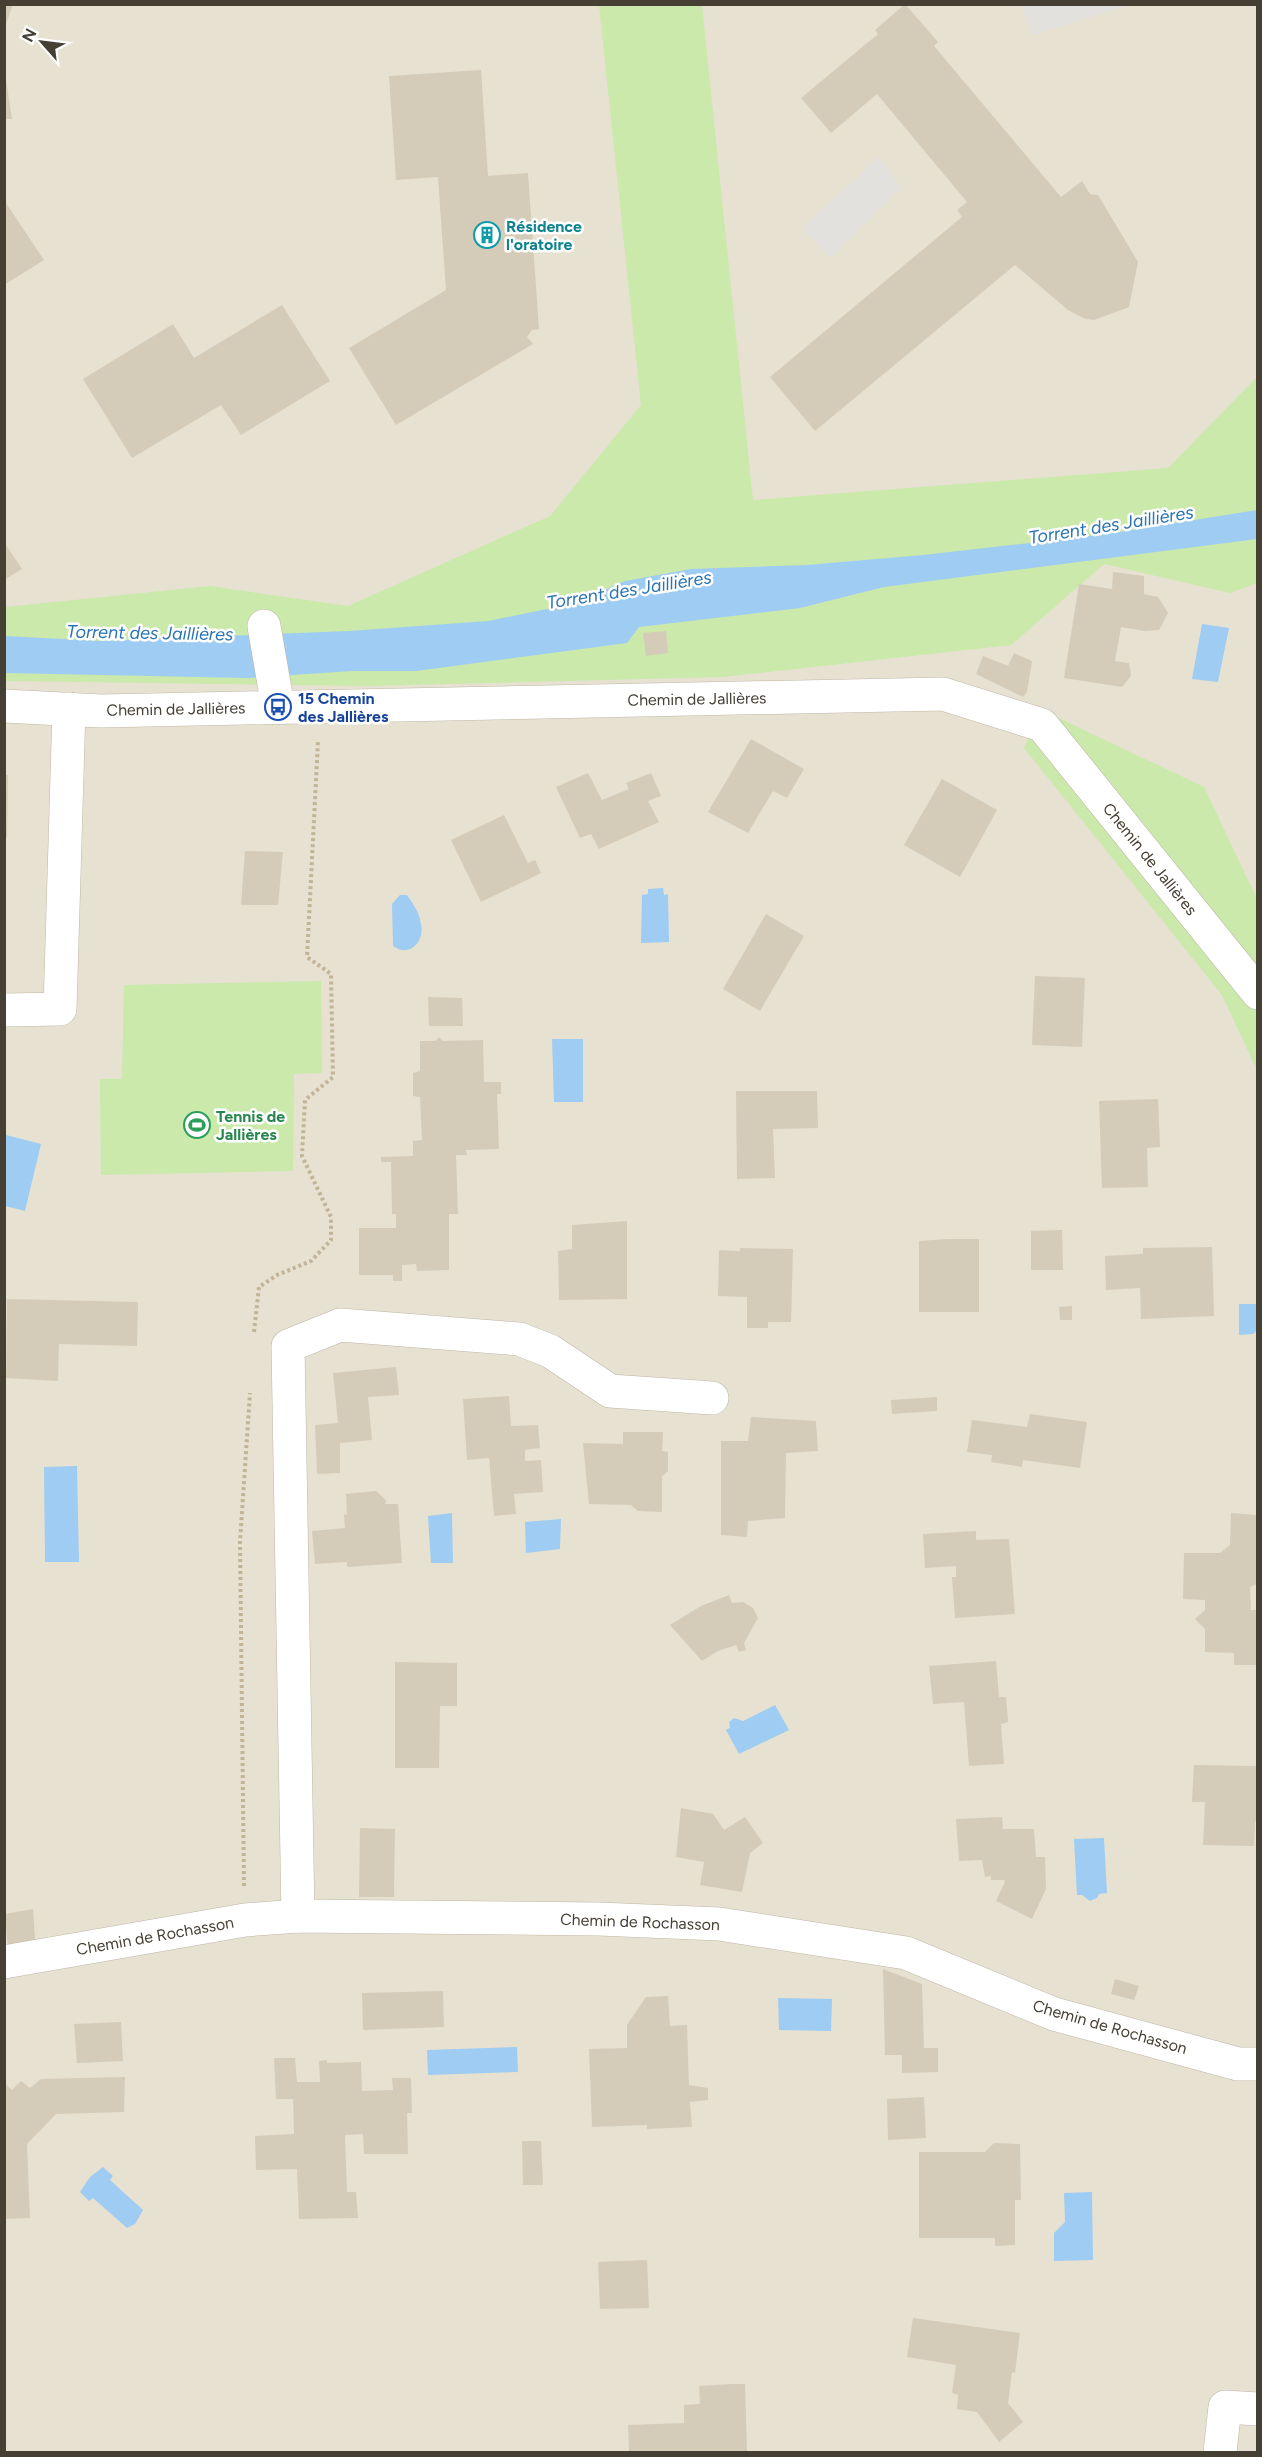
<svg xmlns="http://www.w3.org/2000/svg" width="1262" height="2457" viewBox="0 0 1262 2457" font-family="Figtree,sans-serif">
<style>
.residential{fill:#e7e1d2}
.green{fill:#cae9ab}
.parking{fill:#e3e1dd}
.water{fill:#9eccf2}
.building{fill:#d5cbb9}
.lines{fill:none;stroke-linecap:round;stroke-linejoin:round}
.minor-casing{stroke:#bfb7a7;stroke-width:34}
.path{stroke:#c1b497;stroke-width:4;stroke-dasharray:3 3;stroke-linecap:butt}
.minor{stroke:#fff;stroke-width:33}
.labels{text-anchor:middle;dominant-baseline:central;stroke-width:5;stroke-linejoin:round;paint-order:stroke}
.culture-label{font-size:16px;font-weight:bold;fill:#0d838f;stroke:#fff;text-anchor:start}
.transit-label{font-size:16px;font-weight:bold;fill:#164399;stroke:#fff;text-anchor:start}
.street-label{font-size:16px;fill:#453f34;stroke:#fff}
.leisure-label{font-size:16px;font-weight:bold;fill:#27864d;stroke:#fff;text-anchor:start}
.water-label{font-size:18px;font-style:italic;fill:#2a74b4;stroke:#fff}
</style>
<rect width="100%" height="100%" fill="#f3efe4"/>
<rect class="residential" x="5" y="5" width="1252" height="2447"/>
<g class="green">
<polygon points="599,5 702,5 753,500 1168,468 1257,377 1257,583 1230,593 1104,564 1011,645 723,677 367,686 5,681 5,607 210,586 348,606 550,516 641,405"/>
<polygon points="1042,710 1204,787 1257,899 1257,1070 1222,995 1024,748"/>
<polygon points="321,981 322,1073 294,1074 293,1171 101,1175 100,1079 122,1079 124,985"/>
</g>
<g class="parking">
<polygon points="1020,5 1130,5 1033,35"/>
<polygon points="879,157 901,188 831,258 802,228"/>
</g>
<g class="water">
<polygon points="1257,510 1257,539 884,587 800,608 639,627 627,643 416,671 352,671 247,678 5,673 4,636 101,641 349,631 488,621 572,604 625,581 691,569 807,565 923,555 1107,534"/>
<polygon points="1202,624 1229,628 1218,682 1192,679"/>
<polygon points="663,888 664,895 668,894 669,942 641,943 642,895 648,894 648,889"/>
<path d="M400,895h7c7,10 12,17 14,29 4,18 -12,34 -28,22l-1,-42z"/>
<polygon points="552,1039 583,1039 583,1102 554,1102"/>
<polygon points="6,1135 41,1144 25,1211 5,1206"/>
<polygon points="1239,1304 1257,1304 1257,1330 1253,1334 1239,1335"/>
<polygon points="77,1466 79,1562 45,1562 44,1467"/>
<polygon points="452,1513 453,1563 431,1563 428,1516"/>
<polygon points="561,1519 560,1549 526,1553 525,1522"/>
<polygon points="775,1705 789,1730 739,1754 726,1730 730,1728 729,1722 734,1718 743,1721"/>
<polygon points="1104,1838 1107,1893 1099,1894 1097,1898 1090,1901 1082,1895 1077,1895 1074,1839"/>
<polygon points="778,1998 832,1999 831,2031 779,2030"/>
<polygon points="517,2047 518,2072 428,2075 427,2050"/>
<polygon points="103,2167 113,2176 110,2180 143,2210 135,2224 127,2228 93,2198 89,2201 80,2192 90,2177"/>
<polygon points="1092,2192 1093,2260 1054,2261 1054,2233 1065,2222 1064,2193"/>
</g>
<g class="building">
<polygon points="4,4 13,4 5,27 4,27"/>
<polygon points="905,4 938,42 934,46 1061,197 1082,181 1090,194 1098,195 1138,262 1129,307 1094,320 1083,318 1068,310 1015,265 815,431 770,377 962,217 957,210 967,202 877,94 831,133 801,98 878,34 875,30"/>
<polygon points="4,67 12,119 4,119"/>
<polygon points="481,70 488,176 528,173 539,329 532,330 527,337 533,344 396,425 349,348 446,290 438,177 396,180 389,76"/>
<polygon points="4,200 44,260 4,285"/>
<polygon points="282,305 330,381 241,435 221,405 132,458 83,379 173,324 194,358"/>
<polygon points="4,542 22,569 4,580"/>
<polygon points="1113,572 1144,576 1144,594 1158,597 1168,613 1159,630 1145,631 1121,627 1115,661 1129,663 1131,676 1122,687 1064,678 1079,584 1112,589"/>
<polygon points="666,631 668,653 646,656 643,633"/>
<polygon points="1014,653 1032,661 1027,692 1023,697 976,674 983,656 1008,666"/>
<polygon points="751,739 804,769 787,798 773,791 748,833 708,812"/>
<polygon points="588,773 602,800 629,789 626,783 651,773 661,796 648,801 659,822 599,849 591,834 580,838 556,787"/>
<polygon points="4,775 8,775 7,838 4,838"/>
<polygon points="942,779 997,810 960,877 904,845"/>
<polygon points="504,815 528,863 535,860 541,873 481,902 451,840"/>
<polygon points="245,851 283,852 278,905 241,905"/>
<polygon points="766,914 804,936 760,1011 723,989"/>
<polygon points="1035,976 1085,978 1082,1047 1032,1045"/>
<polygon points="428,997 462,998 463,1026 429,1026"/>
<polygon points="439,1037 443,1041 483,1040 484,1082 501,1082 501,1094 497,1094 499,1149 466,1150 467,1155 456,1155 458,1214 449,1214 449,1270 417,1271 416,1264 402,1265 402,1281 393,1281 393,1275 359,1275 359,1228 396,1228 396,1214 392,1214 391,1162 381,1162 381,1157 413,1156 413,1141 422,1140 420,1097 413,1096 413,1073 420,1071 420,1041 435,1041"/>
<polygon points="736,1091 817,1091 818,1128 773,1129 775,1178 737,1179"/>
<polygon points="1158,1099 1160,1147 1147,1148 1148,1187 1102,1188 1099,1101"/>
<polygon points="627,1221 627,1299 559,1300 558,1251 572,1249 572,1225"/>
<polygon points="1062,1230 1063,1270 1031,1270 1031,1231"/>
<polygon points="948,1239 979,1239 979,1312 919,1312 919,1241"/>
<polygon points="1212,1247 1214,1316 1141,1319 1140,1288 1106,1290 1105,1256 1143,1254 1143,1248"/>
<polygon points="740,1248 793,1249 791,1322 768,1322 768,1328 747,1328 747,1297 718,1296 719,1250 740,1251"/>
<polygon points="7,1299 138,1302 137,1346 59,1344 58,1381 6,1378"/>
<polygon points="1072,1306 1072,1320 1060,1320 1059,1307"/>
<polygon points="396,1367 399,1395 368,1397 372,1440 340,1443 340,1473 317,1474 315,1425 338,1423 333,1373"/>
<polygon points="509,1396 511,1426 538,1425 540,1448 525,1450 525,1461 541,1460 543,1492 514,1494 516,1514 494,1516 489,1458 467,1460 463,1399"/>
<polygon points="937,1397 937,1411 892,1414 891,1400"/>
<polygon points="1030,1414 1087,1422 1080,1468 1023,1460 1022,1467 991,1462 992,1455 967,1452 972,1420 1027,1427"/>
<polygon points="751,1417 816,1421 818,1451 786,1453 785,1518 748,1521 747,1537 721,1535 721,1441 748,1441"/>
<polygon points="623,1432 663,1432 662,1451 668,1452 668,1471 662,1476 662,1512 638,1511 631,1505 589,1504 583,1443 623,1444"/>
<polygon points="376,1491 386,1500 385,1504 398,1504 402,1563 347,1567 347,1562 315,1564 312,1531 345,1528 344,1515 347,1514 346,1494"/>
<polygon points="1231,1513 1257,1515 1257,1584 1250,1587 1251,1610 1257,1610 1257,1665 1234,1665 1234,1653 1205,1652 1205,1629 1195,1619 1205,1610 1205,1600 1183,1599 1184,1553 1220,1553 1230,1545"/>
<polygon points="976,1531 976,1540 1009,1539 1015,1614 955,1618 952,1577 956,1577 956,1566 925,1568 923,1534"/>
<polygon points="729,1595 732,1603 743,1602 753,1608 758,1618 744,1643 746,1650 739,1652 736,1645 718,1651 702,1661 670,1625 701,1606"/>
<polygon points="996,1661 999,1697 1006,1697 1008,1722 1001,1724 1004,1764 969,1766 964,1702 933,1704 929,1666"/>
<polygon points="395,1662 457,1663 457,1706 440,1706 439,1768 395,1768"/>
<polygon points="1194,1765 1257,1766 1257,1821 1255,1821 1254,1846 1203,1845 1205,1802 1192,1802"/>
<polygon points="681,1808 713,1814 724,1830 745,1817 763,1843 750,1853 742,1892 700,1885 704,1862 676,1857"/>
<polygon points="1002,1817 1003,1829 1034,1829 1036,1857 1045,1857 1046,1889 1032,1919 996,1901 1005,1882 1004,1880 991,1880 991,1876 985,1877 982,1860 959,1861 956,1819"/>
<polygon points="360,1828 395,1829 394,1897 359,1897"/>
<polygon points="33,1909 36,1954 9,1960 5,1914"/>
<polygon points="883,1969 922,1984 924,2048 938,2048 938,2072 902,2073 902,2055 885,2055"/>
<polygon points="1115,1979 1139,1986 1134,2000 1111,1994"/>
<polygon points="443,1991 444,2027 363,2030 362,1993"/>
<polygon points="668,1996 670,2026 687,2025 689,2085 708,2088 708,2100 690,2102 692,2127 647,2129 647,2125 592,2127 589,2049 627,2048 627,2025 646,1997"/>
<polygon points="121,2022 123,2061 77,2063 74,2024"/>
<polygon points="274,2058 295,2058 297,2082 320,2082 319,2061 327,2060 327,2063 361,2062 362,2091 393,2090 392,2078 411,2078 412,2113 407,2113 408,2154 364,2154 363,2134 345,2135 347,2192 356,2192 358,2218 299,2219 297,2169 256,2170 255,2136 294,2134 293,2099 276,2099"/>
<polygon points="125,2077 124,2112 56,2114 27,2144 30,2218 4,2219 4,2083 12,2090 21,2081 30,2088 41,2079"/>
<polygon points="924,2097 926,2138 888,2140 887,2099"/>
<polygon points="522,2141 541,2141 543,2185 523,2185"/>
<polygon points="994,2143 1020,2144 1021,2200 1015,2200 1015,2245 995,2246 995,2238 919,2238 919,2152 985,2152"/>
<polygon points="647,2260 649,2308 600,2309 598,2262"/>
<polygon points="913,2318 1020,2333 1015,2373 1012,2372 1008,2403 1023,2422 999,2442 977,2412 957,2409 958,2395 952,2393 956,2365 907,2357"/>
<polygon points="732,2384 745,2384 747,2452 629,2452 628,2425 684,2423 684,2405 700,2404 699,2386"/>
</g>
<g class="lines">
<defs>
<g id="minor">
<polyline points="264,626 278,707"/>
<polyline points="4,706 101,711 943,694 1042,725 1258,993"/>
<polyline points="4,1010 60,1009 69,709"/>
<polyline points="298,1916 288,1346 340,1325 519,1339 550,1351 610,1391 712,1398"/>
<polyline points="4,1962 245,1920 298,1916 599,1919 719,1924 906,1953 1054,2014 1238,2064 1258,2064"/>
<polyline points="1220,2452 1225,2407 1258,2409"/>
</g>
</defs>
<use href="#minor" class="minor-casing"/>
<g class="path">
<polyline points="254,1332 259,1287 277,1275 311,1261 331,1240 331,1217 302,1156 305,1100 333,1077 331,974 307,957 318,741"/>
<polyline points="244,1886 240,1542 250,1393"/>
</g>
<use href="#minor" class="minor"/>
</g>
<defs>
<symbol id="building-ring" viewBox="-11 -11 22 22"><circle r="9.5" fill="#fff" stroke="#0f9aa8" stroke-width="1.5"/><path d="M-4-6H4V6H1V3H-1V6H-4ZM-2.5-4.3h1.7v1.8h-1.7ZM.8-4.3h1.7v1.8H.8ZM-2.5-1h1.7V.8h-1.7ZM.8-1h1.7V.8H.8Z" fill="#0f9aa8"/></symbol>
<symbol id="bus-ring" viewBox="-11 -11 22 22"><circle r="9.5" fill="#fff" stroke="#1a4fb4" stroke-width="1.5"/><path d="M-5-6H5V4H4V6H2V4H-2V6H-4V4H-5ZM-3.5-4V0h7V-4ZM-3.5 1.2v1.5H-2V1.2ZM2 1.2v1.5H3.5V1.2Z" fill="#1a4fb4"/></symbol>
<symbol id="stadium-ring" viewBox="-11 -11 22 22"><circle r="9.5" fill="#fff" stroke="#2e9e5b" stroke-width="1.5"/><path d="M0-5a6.5 5 0 1 0 0 10a6.5 5 0 1 0 0-10ZM-3.5-1.8h7v3.6h-7Z" fill="#2e9e5b"/></symbol>
</defs>
<g fill-rule="evenodd">
<use href="#building-ring" x="472" y="220" width="30" height="30"/>
<use href="#bus-ring" x="263" y="692" width="30" height="30"/>
<use href="#stadium-ring" x="182" y="1110" width="30" height="30"/>
</g>
<g class="labels">
<g class="culture-label">
<text x="506" y="226">Résidence<tspan x="506" dy="18">l'oratoire</tspan></text>
</g>
<g class="transit-label">
<text x="298" y="698">15 Chemin<tspan x="298" dy="18">des Jallières</tspan></text>
</g>
<g class="street-label">
<text transform="translate(697 699) rotate(-1)">Chemin de Jallières</text>
<text transform="translate(176 709) rotate(-1)">Chemin de Jallières</text>
<text transform="translate(1150 859) rotate(51)">Chemin de Jallières</text>
<text transform="translate(640 1922) rotate(2)">Chemin de Rochasson</text>
<text transform="translate(155 1936) rotate(-10)">Chemin de Rochasson</text>
<text transform="translate(1110 2027) rotate(16)">Chemin de Rochasson</text>
</g>
<g class="leisure-label">
<text x="216" y="1116">Tennis de<tspan x="216" dy="18">Jallières</tspan></text>
</g>
<g class="water-label">
<text transform="translate(1111 525) rotate(-9)">Torrent des Jaillières</text>
<text transform="translate(629 590) rotate(-9)">Torrent des Jaillières</text>
<text transform="translate(150 633) rotate(1)">Torrent des Jaillières</text>
</g>
</g>
<rect width="1262" height="2457" fill="none" stroke="#453f34" stroke-width="12"/>
<g transform="translate(42 42) rotate(298)" stroke="#ffffff" stroke-width="4.5" paint-order="stroke">
<path d="M0-4.5L10 22L0 15L-10 22Z" fill="#453f34"/>
<text y="-9" font-size="16" font-weight="bold" text-anchor="middle" fill="#453f34">N</text>
</g>
</svg>
